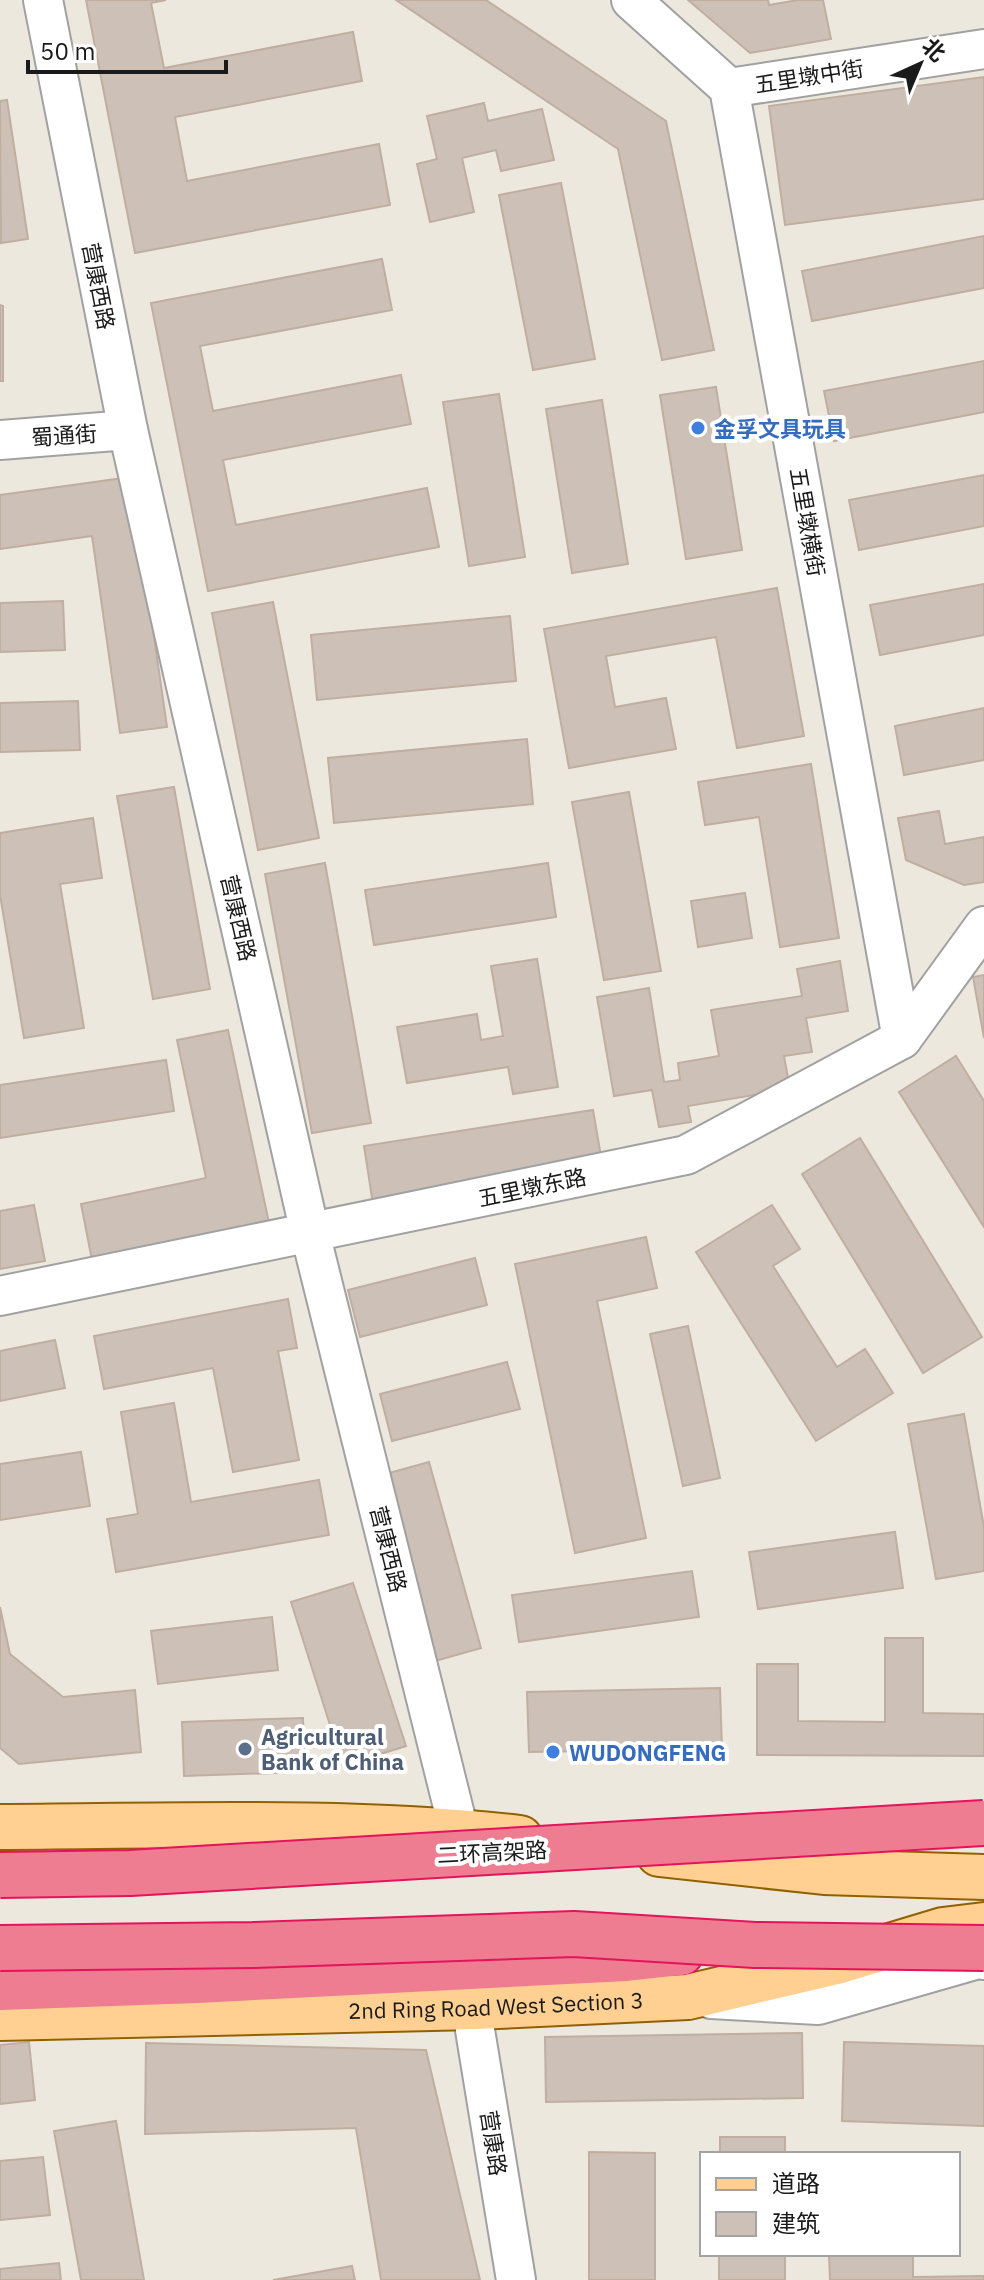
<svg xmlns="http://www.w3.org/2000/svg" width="984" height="2280" viewBox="0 0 984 2280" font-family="'IBM Plex Sans','Noto Sans SC',sans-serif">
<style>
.building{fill:#cdc1b7;stroke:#c0aea0;stroke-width:2}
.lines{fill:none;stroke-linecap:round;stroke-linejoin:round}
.minor-casing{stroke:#a1a1a1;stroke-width:42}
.major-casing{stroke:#916100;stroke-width:48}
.highway-casing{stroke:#e4135b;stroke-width:48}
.minor{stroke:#fff;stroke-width:38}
.major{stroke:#ffd092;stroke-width:44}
.highway{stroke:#ee7d92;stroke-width:44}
.highway-bridge-casing{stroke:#e4135b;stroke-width:48;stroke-linecap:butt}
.highway-bridge{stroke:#ee7d92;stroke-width:44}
.shop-dot{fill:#3f7fe0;stroke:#fff;stroke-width:3}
.service-dot{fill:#5c6f8a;stroke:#fff;stroke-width:3}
.labels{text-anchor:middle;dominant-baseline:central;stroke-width:8;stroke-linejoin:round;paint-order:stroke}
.street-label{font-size:22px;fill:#1a1a1a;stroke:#fff}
.shop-label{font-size:22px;font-weight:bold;fill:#366cbe;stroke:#fff;text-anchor:start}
.service-label{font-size:22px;font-weight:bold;fill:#4e5e75;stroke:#fff;text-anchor:start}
</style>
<rect width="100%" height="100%" fill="#ede8de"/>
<g class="building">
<polygon points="86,0 166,0 151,3 164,68 353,32 362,81 175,117 187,181 379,144 390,205 135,253"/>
<polygon points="396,0 486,0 666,121 714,350 662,360 618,149"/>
<polygon points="688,0 768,0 769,5 798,0 823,0 831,39 750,53"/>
<polygon points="984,77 984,199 785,225 769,106"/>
<polygon points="7,100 28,239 1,243 0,101"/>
<polygon points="484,103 488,121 542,109 554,160 501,171 496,150 462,158 474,212 430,222 417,164 437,159 427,116"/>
<polygon points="561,183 595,359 533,370 499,195"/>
<polygon points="984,236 984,288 812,321 802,271"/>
<polygon points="382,259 392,310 200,346 213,411 401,375 411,424 223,460 236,525 427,488 439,547 208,591 151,303"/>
<polygon points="0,305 3,306 3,381 0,381"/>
<polygon points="984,361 984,412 834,441 824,391"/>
<polygon points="716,387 742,550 686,559 660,395"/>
<polygon points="499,394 525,557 469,566 443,402"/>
<polygon points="602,400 628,564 572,573 546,409"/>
<polygon points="984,475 984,526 859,550 849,500"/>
<polygon points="131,477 167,727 120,733 92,536 0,549 0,495"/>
<polygon points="984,584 984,635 880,655 870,605"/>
<polygon points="777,588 804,736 737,748 716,637 606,656 615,707 666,698 676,749 569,768 544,629"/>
<polygon points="63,601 65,650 0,652 0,603"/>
<polygon points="273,602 319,838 258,850 212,613"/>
<polygon points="510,616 516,681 317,700 311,635"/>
<polygon points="78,701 80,750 0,752 0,703"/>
<polygon points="984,708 984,760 904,775 895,726"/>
<polygon points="527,739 533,804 334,823 328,758"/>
<polygon points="811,764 839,938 780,947 759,817 705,825 698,782"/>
<polygon points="174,787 210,989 153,999 117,796"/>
<polygon points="629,792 661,971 604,980 572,802"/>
<polygon points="939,811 945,844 984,837 984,882 964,885 906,860 898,818"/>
<polygon points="93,818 102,878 60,884 84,1028 24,1038 0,895 0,833"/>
<polygon points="325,863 371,1123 312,1133 265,874"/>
<polygon points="548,863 556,917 374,945 365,890"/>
<polygon points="745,893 752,938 698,947 691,901"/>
<polygon points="537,959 558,1087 513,1094 508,1067 407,1083 397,1027 477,1014 481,1040 503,1036 491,966"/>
<polygon points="840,961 848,1011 806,1018 812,1052 784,1056 790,1089 688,1106 691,1122 659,1127 652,1090 614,1096 597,997 649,988 664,1082 680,1080 678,1063 719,1056 711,1010 802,996 797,969"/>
<polygon points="984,975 984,1038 973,977"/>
<polygon points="228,1030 269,1223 92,1260 81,1204 206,1178 177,1040"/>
<polygon points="956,1056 984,1101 984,1227 899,1092"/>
<polygon points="166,1060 174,1111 0,1138 0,1085"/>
<polygon points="593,1110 603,1168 373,1204 364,1146"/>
<polygon points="860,1138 982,1337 923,1373 802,1174"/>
<polygon points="34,1205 45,1261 0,1269 0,1211"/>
<polygon points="772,1205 800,1249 773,1266 837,1367 865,1349 893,1393 816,1441 696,1252"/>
<polygon points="646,1237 657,1288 597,1301 646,1538 575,1553 515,1264"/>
<polygon points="475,1258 487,1305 360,1337 348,1290"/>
<polygon points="288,1299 297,1348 278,1351 299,1460 233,1472 213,1368 104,1389 94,1336"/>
<polygon points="688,1326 720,1478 683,1486 650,1334"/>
<polygon points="55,1340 65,1388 0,1401 0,1351"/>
<polygon points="507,1362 520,1409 392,1441 380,1394"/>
<polygon points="174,1403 191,1502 319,1480 329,1535 116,1572 107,1519 138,1514 121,1412"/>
<polygon points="964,1414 984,1527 984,1571 936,1579 908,1424"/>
<polygon points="81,1452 90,1506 0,1520 0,1464"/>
<polygon points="429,1462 481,1648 435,1661 382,1475"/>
<polygon points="895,1532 903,1588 758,1609 749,1552"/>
<polygon points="692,1571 699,1617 519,1642 512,1595"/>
<polygon points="353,1583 406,1746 343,1766 291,1602"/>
<polygon points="0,1607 10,1654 63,1697 135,1690 141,1752 19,1764 0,1748"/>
<polygon points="272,1617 278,1670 158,1684 151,1631"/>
<polygon points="885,1638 923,1638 923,1713 984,1714 984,1756 757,1755 757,1664 798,1664 798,1721 885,1722"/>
<polygon points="720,1688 722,1749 529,1752 527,1692"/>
<polygon points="303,1718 305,1772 184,1776 182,1722"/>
<polygon points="802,2033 803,2098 546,2102 545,2037"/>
<polygon points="29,2042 35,2100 0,2104 0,2045"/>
<polygon points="844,2042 984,2046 984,2126 842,2121"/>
<polygon points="146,2043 426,2050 480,2280 381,2280 356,2128 145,2134"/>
<polygon points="116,2121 144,2280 81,2280 54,2131"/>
<rect x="720" y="2137" width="65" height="17"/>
<polygon points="589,2152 655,2153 655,2280 589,2280"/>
<polygon points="43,2157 50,2215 0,2220 0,2161"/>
<rect x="719" y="2254" width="66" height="26"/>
<polygon points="829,2254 913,2254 913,2277 984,2276 984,2280 830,2280"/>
<polygon points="59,2263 61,2280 0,2280 0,2269"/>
<polygon points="352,2266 355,2280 273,2280"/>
</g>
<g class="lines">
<defs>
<g id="minor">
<polyline points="43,0 128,430 310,1233 459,1831"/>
<polyline points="631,0 729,88 902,1039"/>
<polyline points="729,88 984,49"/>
<polyline points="0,440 128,430"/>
<polyline points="0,1296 686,1155 902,1039 984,926"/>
<polyline points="711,1999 818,2005 978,1959 984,1960"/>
<polyline points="475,2007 475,2030 516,2280"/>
</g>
<g id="major">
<path d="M0,1827c173,-1 347,-8 520,11"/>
<polyline points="659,1854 824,1872 984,1877"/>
<path id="s1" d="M0,2018l475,-11 213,-10 152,-36 103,-31 41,-5"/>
</g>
<polyline id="highway" points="0,1988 197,1981 626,1959 681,1953"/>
</defs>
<use href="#minor" class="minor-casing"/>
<use href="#major" class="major-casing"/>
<use href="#highway" class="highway-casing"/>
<use href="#minor" class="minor"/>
<use href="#major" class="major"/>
<use href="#highway" class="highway"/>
<defs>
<g id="highway-bridge">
<polyline points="0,1875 130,1873 984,1823"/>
<polyline points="0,1948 253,1945 574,1934 755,1945 984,1948"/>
</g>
</defs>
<use href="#highway-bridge" class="highway-bridge-casing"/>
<use href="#highway-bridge" class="highway-bridge"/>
</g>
<g class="shop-dot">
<circle cx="698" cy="428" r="8"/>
<circle cx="553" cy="1752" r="8"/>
</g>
<circle class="service-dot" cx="245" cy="1749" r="8"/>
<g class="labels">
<g class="street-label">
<text transform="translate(809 76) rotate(-9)">五里墩中街</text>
<text transform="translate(99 286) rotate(79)">营康西路</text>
<text transform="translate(64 435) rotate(-4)">蜀通街</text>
<text transform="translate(808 522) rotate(80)">五里墩横街</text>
<text transform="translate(239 918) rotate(77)">营康西路</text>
<text transform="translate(532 1187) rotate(-12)">五里墩东路</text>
<text transform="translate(389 1549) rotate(76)">营康西路</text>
<text transform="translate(492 1852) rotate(-3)">二环高架路</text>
<text stroke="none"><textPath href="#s1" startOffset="496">2nd Ring Road West Section 3</textPath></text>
<text transform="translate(494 2143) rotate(81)">营康路</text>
</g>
<g class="shop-label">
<text x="714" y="428">金孚文具玩具</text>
<text x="569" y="1752">WUDONGFENG</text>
</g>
<g class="service-label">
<text x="261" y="1736">Agricultural<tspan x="261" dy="25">Bank of China</tspan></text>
</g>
</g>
<rect x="700" y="2152" width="260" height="104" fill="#ffffff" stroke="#a3a3a3" stroke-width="2"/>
<rect x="716" y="2178" width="40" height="12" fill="#ffd092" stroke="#a3a3a3" stroke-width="2"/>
<text x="772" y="2192" font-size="24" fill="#1a1a1a">道路</text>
<rect x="716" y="2212" width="40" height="24" fill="#cdc1b7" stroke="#a3a3a3" stroke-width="2"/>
<text x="772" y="2232" font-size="24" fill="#1a1a1a">建筑</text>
<g transform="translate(920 64) rotate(44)" stroke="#ffffff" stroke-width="6" paint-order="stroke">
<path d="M0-6L14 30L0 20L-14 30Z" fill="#1a1a1a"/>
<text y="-12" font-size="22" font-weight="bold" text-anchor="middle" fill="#1a1a1a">北</text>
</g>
<path d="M28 60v12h198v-12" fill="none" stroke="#1a1a1a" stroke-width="4"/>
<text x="40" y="60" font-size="24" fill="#1a1a1a" stroke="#ffffff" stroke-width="6" paint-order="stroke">50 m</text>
</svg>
